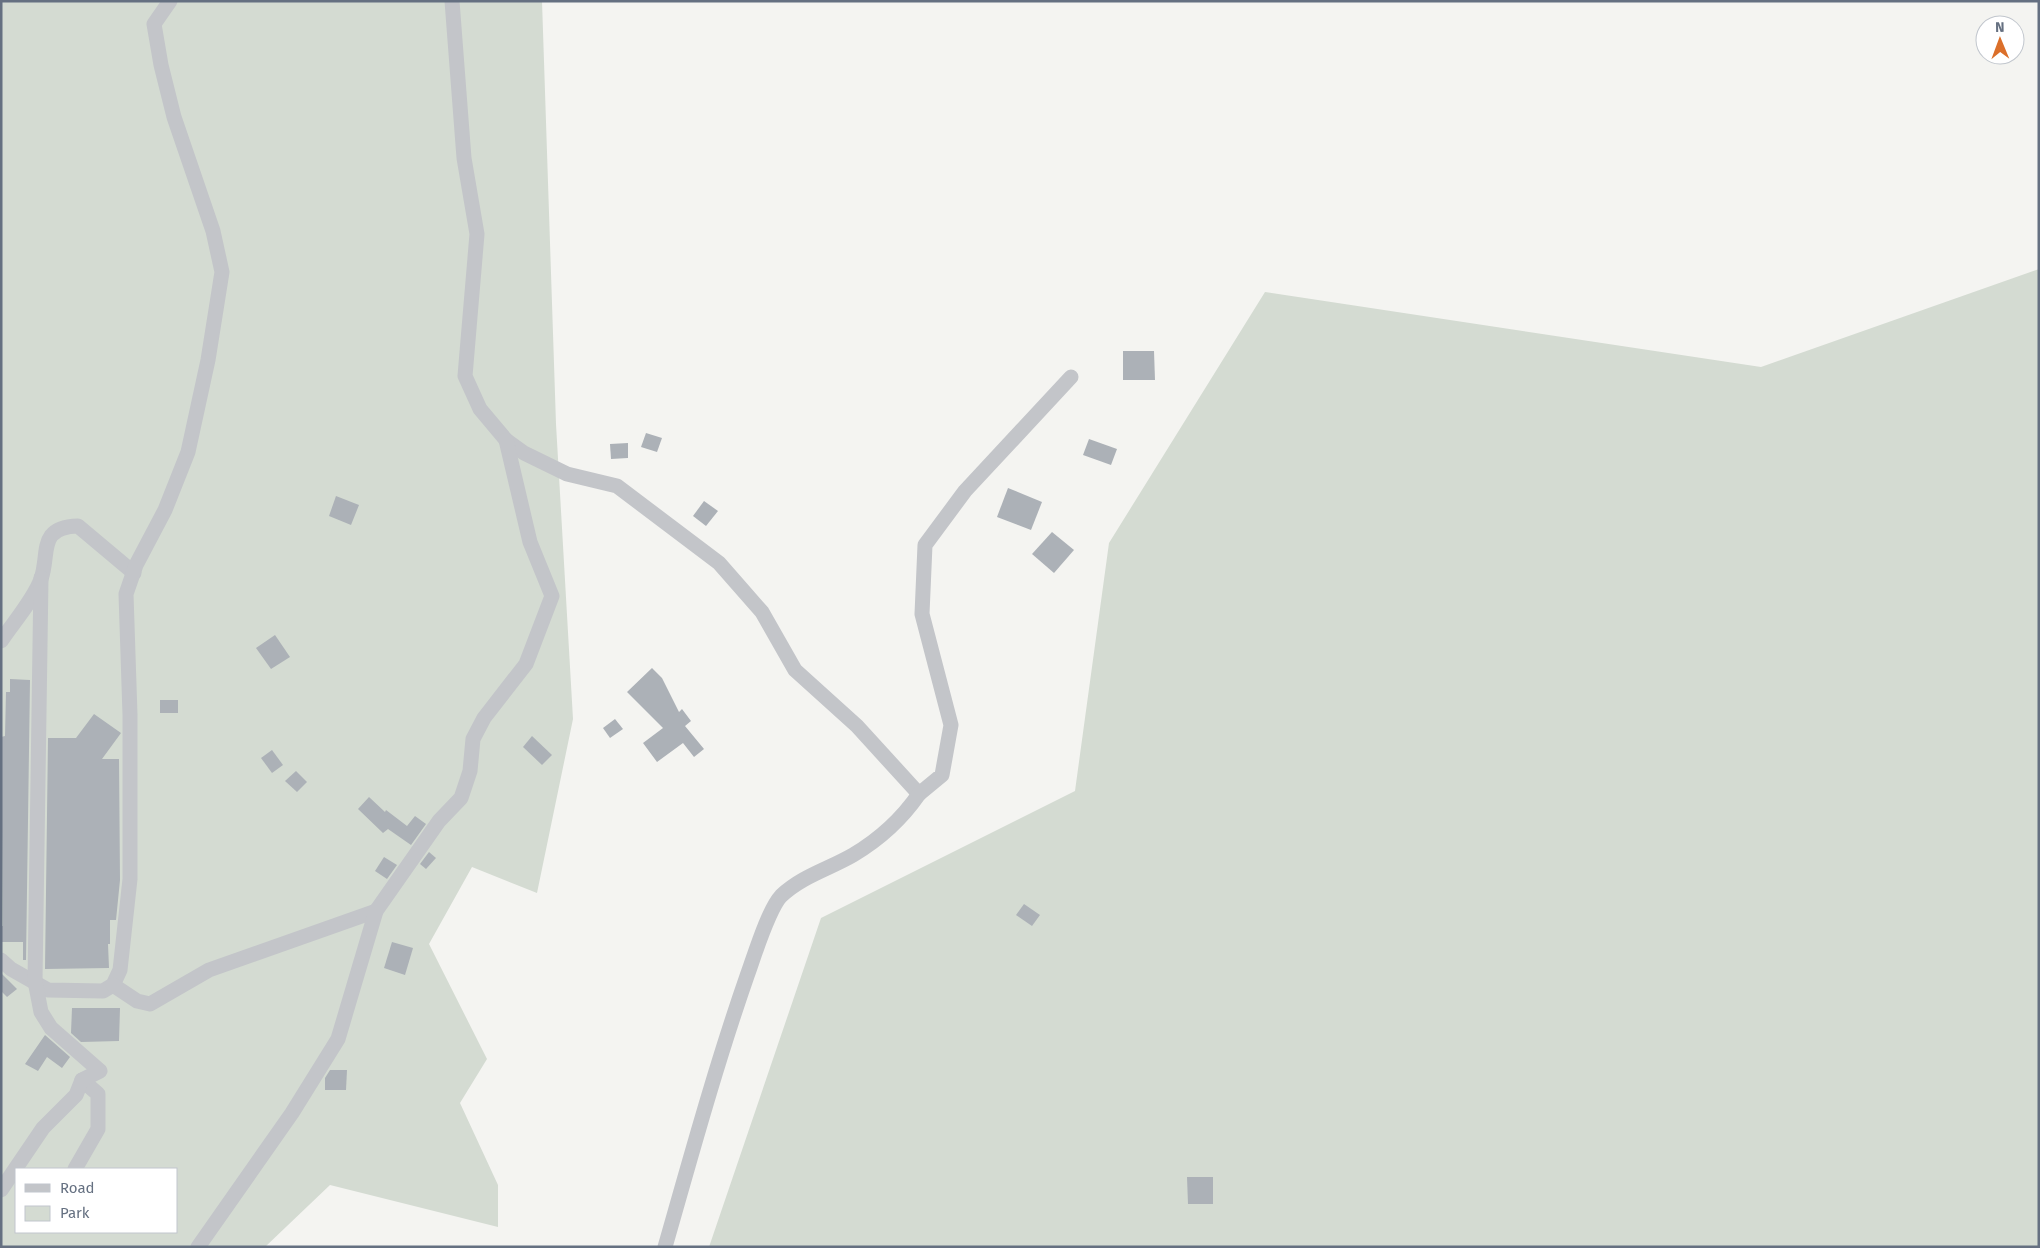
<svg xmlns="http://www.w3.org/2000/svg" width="2040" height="1248" viewBox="0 0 2040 1248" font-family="'Fira Sans',sans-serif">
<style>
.green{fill:#d4dbd2;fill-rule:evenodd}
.building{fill:#acb1b7}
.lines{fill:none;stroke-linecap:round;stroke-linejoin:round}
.street{stroke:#c3c5c9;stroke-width:15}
</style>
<rect width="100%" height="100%" fill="#f4f4f1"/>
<g class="green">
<path d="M1,1h541l14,423 17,295 -36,174 -65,-26 -43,77 58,115 -27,44 38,82v42l-168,-42 -65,62h-264zM16,1169h160v63h-160z"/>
<polygon points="2039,269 2039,1247 709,1247 821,918 1075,791 1109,543 1265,292 1761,367"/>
</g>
<g class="building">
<polygon points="1123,351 1154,351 1155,380 1123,380"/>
<polygon points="646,433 662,438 657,452 641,447"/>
<polygon points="1089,439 1117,449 1111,465 1083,455"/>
<polygon points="628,443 628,458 611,459 610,444"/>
<polygon points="1008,488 1042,502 1031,530 997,517"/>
<polygon points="336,496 359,505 351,525 329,516"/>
<polygon points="704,501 718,511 706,526 693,516"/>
<polygon points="1052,532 1074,550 1054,573 1032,554"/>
<polygon points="275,635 290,657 271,669 256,648"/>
<polygon points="652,668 662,678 679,712 682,709 691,721 685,726 704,749 694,757 683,743 657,762 643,743 663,728 627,692"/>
<polygon points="10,679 30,680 26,960 23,960 23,942 1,942 1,926 3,926 1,737 5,736 6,692 10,692"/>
<rect x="160" y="700" width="18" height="13"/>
<polygon points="94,714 121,733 102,759 119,759 120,880 116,920 110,920 110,944 108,944 109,968 45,969 48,738 76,738"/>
<polygon points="615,719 623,729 610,738 603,728"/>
<polygon points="532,736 552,755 542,765 523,747"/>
<polygon points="272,750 283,765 272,773 261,758"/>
<polygon points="296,771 307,782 297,792 285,781"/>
<polygon points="369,797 385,812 386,810 407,826 415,816 426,824 411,845 388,829 383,833 358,809"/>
<polygon points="429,852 436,858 426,869 420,864"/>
<polygon points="384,857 397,865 387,879 375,871"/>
<polygon points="1024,904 1040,915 1032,926 1016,915"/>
<polygon points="392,942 413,948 405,975 384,968"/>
<polygon points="1,973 17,989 7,997 1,991"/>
<polygon points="72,1008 120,1008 119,1041 81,1042 71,1033"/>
<polygon points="45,1035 70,1057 62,1068 47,1057 38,1071 25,1064"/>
<polygon points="330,1070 347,1070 346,1090 325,1090 325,1078"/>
<polygon points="1187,1177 1213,1177 1213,1204 1188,1204"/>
</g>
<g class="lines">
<g class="street">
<polyline points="452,1 464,158 477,234 465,376 480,409 506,440 524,453 567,474 617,486 719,563 762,612 795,670 857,726 919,794 942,775 951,725 922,614 925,545 965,491 1071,377"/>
<path d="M1,641c12,-18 33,-42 40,-62 9,-25 -4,-52 37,-53l56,47"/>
<polyline points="1,960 11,969 48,990 103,991 113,985 120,970 130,879 130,715 126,594 136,565 165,510 188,452 208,360 222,272 213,231 174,117 161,65 154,24 170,1"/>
<polyline points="113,985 137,1001 150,1004 209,970 376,911"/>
<polyline points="75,1169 98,1129 98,1094 82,1080"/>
<polyline points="1,1190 43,1128 76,1095 82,1080 100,1071 51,1028 41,1012 35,981 41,578"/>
<polyline points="198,1247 292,1113 338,1039 376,911 439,821 461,798 470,771 473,739 484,718 526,664 552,596 530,542 506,440"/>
<path d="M665,1247c26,-91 51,-182 82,-271 7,-19 21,-66 34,-80 21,-20 48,-27 72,-41 27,-16 48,-35 66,-61"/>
</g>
</g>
<rect width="2040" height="1248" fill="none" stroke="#657081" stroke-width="5"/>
<rect x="15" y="1168" width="162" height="65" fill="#ffffff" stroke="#c1c6cd"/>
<rect x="25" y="1184" width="25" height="8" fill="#c3c5c9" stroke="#c1c6cd"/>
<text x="60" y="1193" font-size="15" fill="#657081">Road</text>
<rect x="25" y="1206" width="25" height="15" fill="#d4dbd2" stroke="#c1c6cd"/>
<text x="60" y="1218" font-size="15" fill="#657081">Park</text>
<g transform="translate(2000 40) rotate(359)"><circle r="24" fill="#ffffff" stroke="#c1c6cd"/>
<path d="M0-4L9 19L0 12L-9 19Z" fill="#db6f2a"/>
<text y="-8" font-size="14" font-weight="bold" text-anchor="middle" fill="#657081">N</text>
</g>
</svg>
